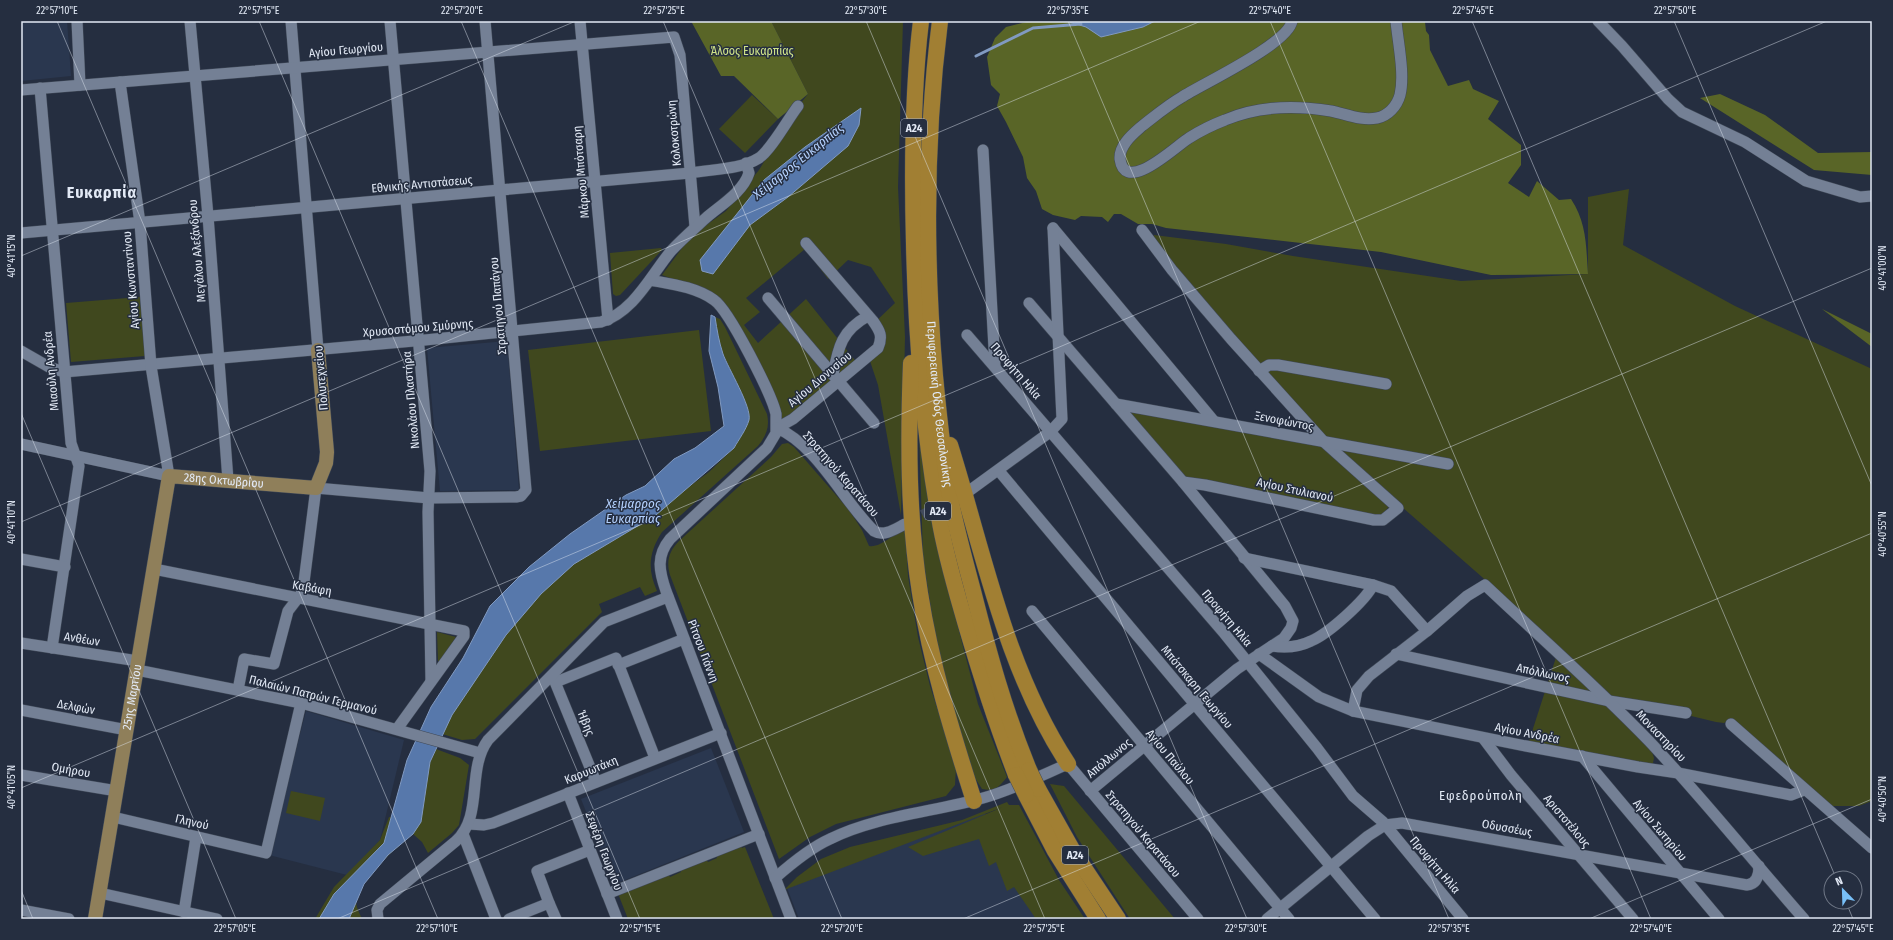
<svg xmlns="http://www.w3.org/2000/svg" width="1893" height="940" viewBox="0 0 1893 940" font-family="'Fira Sans Condensed',sans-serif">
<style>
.built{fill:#2a374f}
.green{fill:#40481e}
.forest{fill:#596527}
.water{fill:#5778ab;stroke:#819ac1}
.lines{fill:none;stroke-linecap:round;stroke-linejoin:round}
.stream{stroke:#819ac1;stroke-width:3}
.minor-tunnel{stroke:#414a5b;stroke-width:11;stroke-dasharray:11 5.5;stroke-linecap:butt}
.minor-casing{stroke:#404958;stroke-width:12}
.major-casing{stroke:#404958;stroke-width:15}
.highway-casing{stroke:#404958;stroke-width:17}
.minor{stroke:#748095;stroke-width:11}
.major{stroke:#8f7f5a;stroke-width:14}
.highway{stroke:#a17f33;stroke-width:16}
.highway-bridge-casing{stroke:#404958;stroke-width:17;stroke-linecap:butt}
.highway-bridge{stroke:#a17f33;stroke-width:16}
.ticks{fill:none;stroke:#e2e9f5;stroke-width:1;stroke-opacity:0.45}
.labels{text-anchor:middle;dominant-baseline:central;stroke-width:3;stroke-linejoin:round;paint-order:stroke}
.shield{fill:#252e40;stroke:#a9b1bf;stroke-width:1}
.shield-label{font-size:11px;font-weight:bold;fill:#e2e9f5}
.street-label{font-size:12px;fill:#e2e9f5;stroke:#252e40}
.park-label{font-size:12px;fill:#cfe388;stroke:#252e40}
.water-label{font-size:13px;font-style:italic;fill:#b4d1fe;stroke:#252e40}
.neighbourhood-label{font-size:13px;letter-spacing:1px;fill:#e2e9f5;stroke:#252e40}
.district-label{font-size:16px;font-weight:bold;letter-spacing:1px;fill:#e2e9f5;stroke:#252e40}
.neatline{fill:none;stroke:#e2e9f5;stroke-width:1.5}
.ticks-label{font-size:10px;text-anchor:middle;fill:#e2e9f5}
</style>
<rect width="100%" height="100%" fill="#252e40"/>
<g class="built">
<polygon points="21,21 67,21 71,76 21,81"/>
<polygon points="507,341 519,490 440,491 427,348"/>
<polygon points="306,711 404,740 380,840 347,875 269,855"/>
<polygon points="711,748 744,832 615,884 581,799"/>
<polygon points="985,813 993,837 1052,919 799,919 787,888"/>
</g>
<g class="green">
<polygon points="771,21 903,21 898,187 905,337 901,515 878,385 870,361 879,347 872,325 895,303 871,267 848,260 828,279 805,249 746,298 760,312 744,325 758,343 806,299 858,364 781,423 733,326 701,290 662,275 691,236 726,211 759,170 796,109 808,94"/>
<polygon points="752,95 778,119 745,153 719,129"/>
<polygon points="1629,189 1623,245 1735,306 1872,369 1872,801 1859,806 1830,806 1729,720 1724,723 1716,722 1596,693 1652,752 1654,758 1653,763 1645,764 1619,760 1529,741 1559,648 1482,577 1394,500 1379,519 1185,478 1128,412 1335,447 1249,355 1152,240 1154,235 1226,244 1293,256 1461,281 1588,274 1588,197"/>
<polygon points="661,248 662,250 620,295 616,296 613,294 610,253"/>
<polygon points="140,297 145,356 71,362 66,303"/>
<path d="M715,317l5,2 5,8 42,87c3,13 -1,22 -9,32l-96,86c-13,20 -15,37 -5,59l-12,5 -5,-9 -41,17 3,8 -127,127 -13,1 -33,-10 99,-141 110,-64 71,-53 25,-24 13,-37 -4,-15 -19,-40 -5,-16z"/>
<polygon points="699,330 711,431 540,451 528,350"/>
<path d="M919,428l27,153 32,123 29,73c-7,9 -12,15 -25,12l-12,-19 -27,-86 -20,-126z"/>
<path d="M788,443l6,4 55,63 13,20 7,16c12,2 26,-13 36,-19l3,49 10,61 12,49 26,81 -1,18 -9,11 -110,28 -26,13 -31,22 -109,-284c-4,-14 -1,-24 9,-34l92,-84 11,-13z"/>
<polygon points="437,632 456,637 440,661 438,661"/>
<path d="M436,749l24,9 9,7 -10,60 -7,8 -24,20 -6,-11 -9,-8c-14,11 -58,49 -57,67 0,6 4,13 6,18h-47l19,-32 46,-47 9,-23 32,3 9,-58z"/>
<polygon points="1050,784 1064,786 1175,919 1130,919 1077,837"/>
<polygon points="291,791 325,798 320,821 286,813"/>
<polygon points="1007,802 1009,805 1019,805 1059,880 1085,919 1036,919 1014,887 1007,891 996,862 989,866 979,839 923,856 908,847 1003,807 784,890 797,877 821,859 850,847 962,820"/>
<polygon points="741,845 742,848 745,847 774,919 628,919 617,891 667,872 670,877 681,872 680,869 706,859 708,862 717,858 716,855"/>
</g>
<g class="forest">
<polygon points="691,21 771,21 808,94 778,119 734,76 721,76"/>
<path d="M1031,21h398l-4,1 1,9 3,4 1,15 18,36 21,-6 4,9 26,12 -11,18 33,26v20l-13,18 21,14 8,-16 22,19 12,-1c16,24 15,48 17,75l-97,1 -110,-23 -215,-24 -14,-4h-14l-17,-10h-7l-6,8 -6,-5 -21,-1 -6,4 -22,-5 -11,-6 -6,-18 -9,-13 -4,-21 -17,-35 -9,-16 3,-12 -9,-9 -4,-28 8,-19 11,-11z"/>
<polygon points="1720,94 1765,115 1818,153 1872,152 1872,175 1814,170 1700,98"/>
<polygon points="1822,309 1872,334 1872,347"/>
</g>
<g class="water">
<polygon points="1066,21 1155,21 1143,27 1101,37 1086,27"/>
<polygon points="861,108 859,125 848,146 788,197 750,225 713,274 702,271 700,260 764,180 805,147"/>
<path d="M711,315l4,2c2,13 4,25 8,37 5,14 29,53 26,66 -3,10 -10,19 -15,28l-78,67 -82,49 -33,30 -35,41 -54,80 -22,47 -9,60 -8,12 -25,21 -24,29 -15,35h-30l15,-25 50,-51 23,-83 24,-53 32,-49 27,-52 39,-39 41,-33 56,-39 19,-9 29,-27 21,-11 29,-22 -6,-39 -9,-36z"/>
</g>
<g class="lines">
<polyline class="stream" points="976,56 1033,28 1081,24"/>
<polyline class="minor-tunnel" points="908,523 942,505"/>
<defs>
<g id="minor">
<polyline points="77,21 80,85"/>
<polyline points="190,21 208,216 228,480"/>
<polyline points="291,21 318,350"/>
<polyline points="390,21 430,471 428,512 431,681"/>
<polyline points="580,21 608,320"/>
<path d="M1292,21c-4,23 -88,62 -110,76 -14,8 -27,19 -40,29 -9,8 -23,19 -22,33 5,37 57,-14 69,-21 11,-7 23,-13 36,-18 33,-14 70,-15 106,-9 15,3 30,10 46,7 11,-2 20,-12 23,-23 5,-21 -2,-52 -4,-74"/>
<polyline points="1598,21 1622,46 1668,99 1682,112 1745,142 1806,181 1860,197 1872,196"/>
<polyline points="40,88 71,443 79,466 52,648"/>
<polyline points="21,90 674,37 680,55 695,227"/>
<polyline points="983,150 995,366"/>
<polyline points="1053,228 1213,420"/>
<polyline points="1142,230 1172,270 1231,339 1324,442 1398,508 1383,520 1374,520 1205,485 1183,482"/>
<path d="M21,233l669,-60c22,-4 50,-3 69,-15 12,-8 29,-39 39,-52"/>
<path d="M650,280c21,4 46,7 64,20 15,10 58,95 62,114v19l-9,15 -97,91c-14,17 -11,32 -4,52l125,328"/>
<polyline points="768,298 874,423"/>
<polyline points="1029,303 1183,482 1285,606 1293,621 1291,628 1284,638 1237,669 1090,791"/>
<polyline points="967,335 1224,633 1317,748 1353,796 1383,822 1463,919"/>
<path d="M21,351l28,16 15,5 361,-32 176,-18c33,-10 50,-47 70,-71 11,-12 24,-23 36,-34 14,-12 36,-25 42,-44l-3,-10"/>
<polyline points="1259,371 1269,365 1278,365 1386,384"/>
<path d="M833,375c5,-28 9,-45 35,-59"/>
<polyline points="1116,404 1448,464"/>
<path d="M777,428l16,-9 85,-71c5,-12 2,-17 -5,-27l-67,-78"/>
<path d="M777,428c41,18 66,73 97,103 10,6 21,-2 31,-7"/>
<polyline points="21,444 169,476 151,366 140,223 120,82"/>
<polyline points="999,471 1375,919"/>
<polyline points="969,491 1050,432 1062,419 1053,228"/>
<polyline points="1244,558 1373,585"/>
<polyline points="21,559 65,567"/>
<polyline points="154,569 464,631 464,636 397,729"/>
<polyline points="1032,611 1289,919"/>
<polyline points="21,643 138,661"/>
<path d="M1272,646c13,2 27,1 39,-5 17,-7 54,-40 62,-56l18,6 36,40"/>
<polyline points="1259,654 1319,697 1353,711 1526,746 1638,767 1678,773 1791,795 1804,790"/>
<polyline points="1396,654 1609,701 1686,713"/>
<polyline points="618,665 684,639"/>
<polyline points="137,670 301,703 480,753"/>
<polyline points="553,677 596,782"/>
<polyline points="556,682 616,658 655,758"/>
<polyline points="238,690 244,659 274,664 288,611 301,594 304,582 316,488 429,498 516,497 521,496 526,490 485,21"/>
<polyline points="21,710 127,730"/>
<path d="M1353,711l4,-21 12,-14 58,-45 40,-35 18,-11c55,52 112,102 164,156 54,57 103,119 155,178"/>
<polyline points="1731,724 1872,848"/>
<polyline points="1483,738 1511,775 1633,919"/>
<polyline points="1582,756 1719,919"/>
<polyline points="21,775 117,791"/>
<polyline points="568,793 617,919"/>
<polyline points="113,817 266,853 301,703"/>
<polyline points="469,824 484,825 493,823 721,733"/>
<polyline points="463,834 496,919"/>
<path d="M775,878c17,-15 35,-30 55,-39 46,-23 104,-27 153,-41 29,-8 57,-22 85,-34l130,155"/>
<polyline points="100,893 217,919"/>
<polyline points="607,894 759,834"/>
<polyline points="549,903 556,919"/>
<polyline points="21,910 69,919"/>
<polyline points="184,912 196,837"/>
<path d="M378,919l-1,-9 3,-6 76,-63c28,-26 10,-71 32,-101l116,-118 64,-25"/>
<polyline points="509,919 549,903 537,871 590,850"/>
<path d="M1267,919l101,-83 17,-11 17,-2 345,62c10,-1 12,-10 12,-19"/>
</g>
<g id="major">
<path id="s1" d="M95,919l74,-443 147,12 10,-25 1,-11 -9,-102"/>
</g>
<g id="highway">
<path d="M921,21c-9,74 -9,149 -7,223 2,92 9,183 25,273 6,37 17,73 27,108 15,51 31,101 50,150"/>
<path id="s2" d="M940,21c-15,118 -15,237 -5,355 4,42 8,84 16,126 6,30 14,59 22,89 16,63 31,118 56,179"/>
<path d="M911,363c-3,77 -3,154 9,230 11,71 32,139 54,208"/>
<path d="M950,445c34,108 55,223 118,319"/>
<polyline points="1038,789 1074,853 1118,919"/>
<polyline points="1026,795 1055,851 1098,919"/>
</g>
</defs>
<use href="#minor" class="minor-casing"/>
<use href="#major" class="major-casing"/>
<use href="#highway" class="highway-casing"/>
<use href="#minor" class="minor"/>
<use href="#major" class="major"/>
<use href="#highway" class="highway"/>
<defs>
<g id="highway-bridge">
<polyline points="1029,770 1038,789"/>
<polyline points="1016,775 1026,795"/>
</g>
</defs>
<use href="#highway-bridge" class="highway-bridge-casing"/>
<use href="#highway-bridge" class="highway-bridge"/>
</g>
<path class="ticks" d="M57,21l381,898M259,21l381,898M461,21l381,898M663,21l382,898M866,21l381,898M1068,21l381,898M1270,21l381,898M1472,21l364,857M1674,21l198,465M21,256l555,-235M21,413l215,506M21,522l1180,-501M21,788l1806,-767M21,890l12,29M1846,902l7,17M337,919l1535,-651M963,919l909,-386M1589,919l283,-120"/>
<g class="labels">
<g class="shield">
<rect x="901" y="119" width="26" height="18" rx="3"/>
<rect x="925" y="502" width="26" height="18" rx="3"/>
<rect x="1062" y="846" width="26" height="18" rx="3"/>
</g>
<g class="shield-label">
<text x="914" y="128">Α24</text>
<text x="938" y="511">Α24</text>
<text x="1075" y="855">Α24</text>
</g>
<g class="street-label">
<text transform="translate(346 50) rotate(-5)">Αγίου Γεωργίου</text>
<text transform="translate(674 133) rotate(-95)">Κολοκοτρώνη</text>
<text transform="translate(581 172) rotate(-95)">Μάρκου Μπότσαρη</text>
<text transform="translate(422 184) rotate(-5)">Εθνικής Αντιστάσεως</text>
<text transform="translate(197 251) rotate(-95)">Μεγάλου Αλεξάνδρου</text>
<text transform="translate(131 280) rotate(-95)">Αγίου Κωνσταντίνου</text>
<text transform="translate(498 306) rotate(-95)">Στρατηγού Παπάγου</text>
<text transform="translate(418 328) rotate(-5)">Χρυσοστόμου Σμύρνης</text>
<text transform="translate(51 371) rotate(-95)">Μιαούλη Ανδρέα</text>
<text transform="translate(1016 371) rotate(49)">Προφήτη Ηλία</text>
<text transform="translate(321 378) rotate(-95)">Πολυτεχνείου</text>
<text transform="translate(820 379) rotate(-40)">Αγίου Διονυσίου</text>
<text transform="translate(411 400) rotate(-95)">Νικολάου Πλαστήρα</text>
<text stroke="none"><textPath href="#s2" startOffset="384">Περιφερειακή Οδός Θεσσαλονίκης</textPath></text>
<text transform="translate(1284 421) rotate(11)">Ξενοφώντος</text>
<text transform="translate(841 474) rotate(49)">Στρατηγού Καρατάσου</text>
<text stroke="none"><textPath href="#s1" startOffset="504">28ης Οκτωβρίου</textPath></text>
<text transform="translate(1295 490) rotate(12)">Αγίου Στυλιανού</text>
<text transform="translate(312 588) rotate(10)">Καβάφη</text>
<text transform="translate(1227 618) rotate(50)">Προφήτη Ηλία</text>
<text transform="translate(82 639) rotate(9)">Ανθέων</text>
<text transform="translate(703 651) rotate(69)">Ρίτσου Γιάννη</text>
<text transform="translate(1543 673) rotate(12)">Απόλλωνος</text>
<text transform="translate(1197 687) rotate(50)">Μπότσκαρη Γεωργίου</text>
<text transform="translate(313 695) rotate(14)">Παλαιών Πατρών Γερμανού</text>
<text stroke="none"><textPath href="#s1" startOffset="225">25ης Μαρτίου</textPath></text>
<text transform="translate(76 707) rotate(10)">Δελφών</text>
<text transform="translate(586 723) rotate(68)">Ήβης</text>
<text transform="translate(1527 733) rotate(11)">Αγίου Ανδρέα</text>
<text transform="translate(1661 736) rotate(46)">Μοναστηρίου</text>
<text transform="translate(1170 757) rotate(50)">Αγίου Παύλου</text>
<text transform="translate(1109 758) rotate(-40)">Απόλλωνος</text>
<text transform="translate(71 770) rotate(10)">Ομήρου</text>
<text transform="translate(591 770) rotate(-22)">Καρυωτάκη</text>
<text transform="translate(1567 821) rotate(50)">Αριστοτέλους</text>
<text transform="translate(192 822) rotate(13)">Γληνού</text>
<text transform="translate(1507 828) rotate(10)">Οδυσσέως</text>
<text transform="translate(1660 830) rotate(50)">Αγίου Σωτηρίου</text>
<text transform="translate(1143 834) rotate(50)">Στρατηγού Καρατάσου</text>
<text transform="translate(604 851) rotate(69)">Σεφέρη Γεωργίου</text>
<text transform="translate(1435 865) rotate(50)">Προφήτη Ηλία</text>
</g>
<g class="park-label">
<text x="752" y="51">Άλσος Ευκαρπίας</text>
</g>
<g class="water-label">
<text transform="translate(798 161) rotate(-39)">Χείμαρρος Ευκαρπίας</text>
<text x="633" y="503">Χείμαρρος<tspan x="633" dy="15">Ευκαρπίας</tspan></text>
</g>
<g class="neighbourhood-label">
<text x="1481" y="795">Εφεδρούπολη</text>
</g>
<g class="district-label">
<text x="102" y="192">Ευκαρπία</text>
</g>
</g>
<rect width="1893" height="940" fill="none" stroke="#252e40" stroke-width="44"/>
<g transform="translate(1843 890) rotate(337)"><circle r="19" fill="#252e40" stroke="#717988"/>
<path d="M0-3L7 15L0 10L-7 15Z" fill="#78bff7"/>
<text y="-6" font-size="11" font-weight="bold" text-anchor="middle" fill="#e2e9f5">N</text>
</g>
<rect x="22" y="22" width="1849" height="896" class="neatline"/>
<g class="ticks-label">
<text x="57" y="14">22°57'10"E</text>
<text x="259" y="14">22°57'15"E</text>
<text x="462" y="14">22°57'20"E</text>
<text x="664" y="14">22°57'25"E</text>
<text x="866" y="14">22°57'30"E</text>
<text x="1068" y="14">22°57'35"E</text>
<text x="1270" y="14">22°57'40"E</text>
<text x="1473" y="14">22°57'45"E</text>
<text x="1675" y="14">22°57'50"E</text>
<text transform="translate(11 256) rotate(-90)" y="4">40°41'15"N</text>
<text transform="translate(1882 268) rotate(-90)" y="4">40°41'00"N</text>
<text transform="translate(11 522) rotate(-90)" y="4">40°41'10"N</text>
<text transform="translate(1882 534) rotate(-90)" y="4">40°40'55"N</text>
<text transform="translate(11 787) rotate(-90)" y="4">40°41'05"N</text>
<text transform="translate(1882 799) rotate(-90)" y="4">40°40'50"N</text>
<text x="235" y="932">22°57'05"E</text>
<text x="437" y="932">22°57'10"E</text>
<text x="640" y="932">22°57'15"E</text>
<text x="842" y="932">22°57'20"E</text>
<text x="1044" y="932">22°57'25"E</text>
<text x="1246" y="932">22°57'30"E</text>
<text x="1449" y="932">22°57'35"E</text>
<text x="1651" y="932">22°57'40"E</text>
<text x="1853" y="932">22°57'45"E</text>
</g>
</svg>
